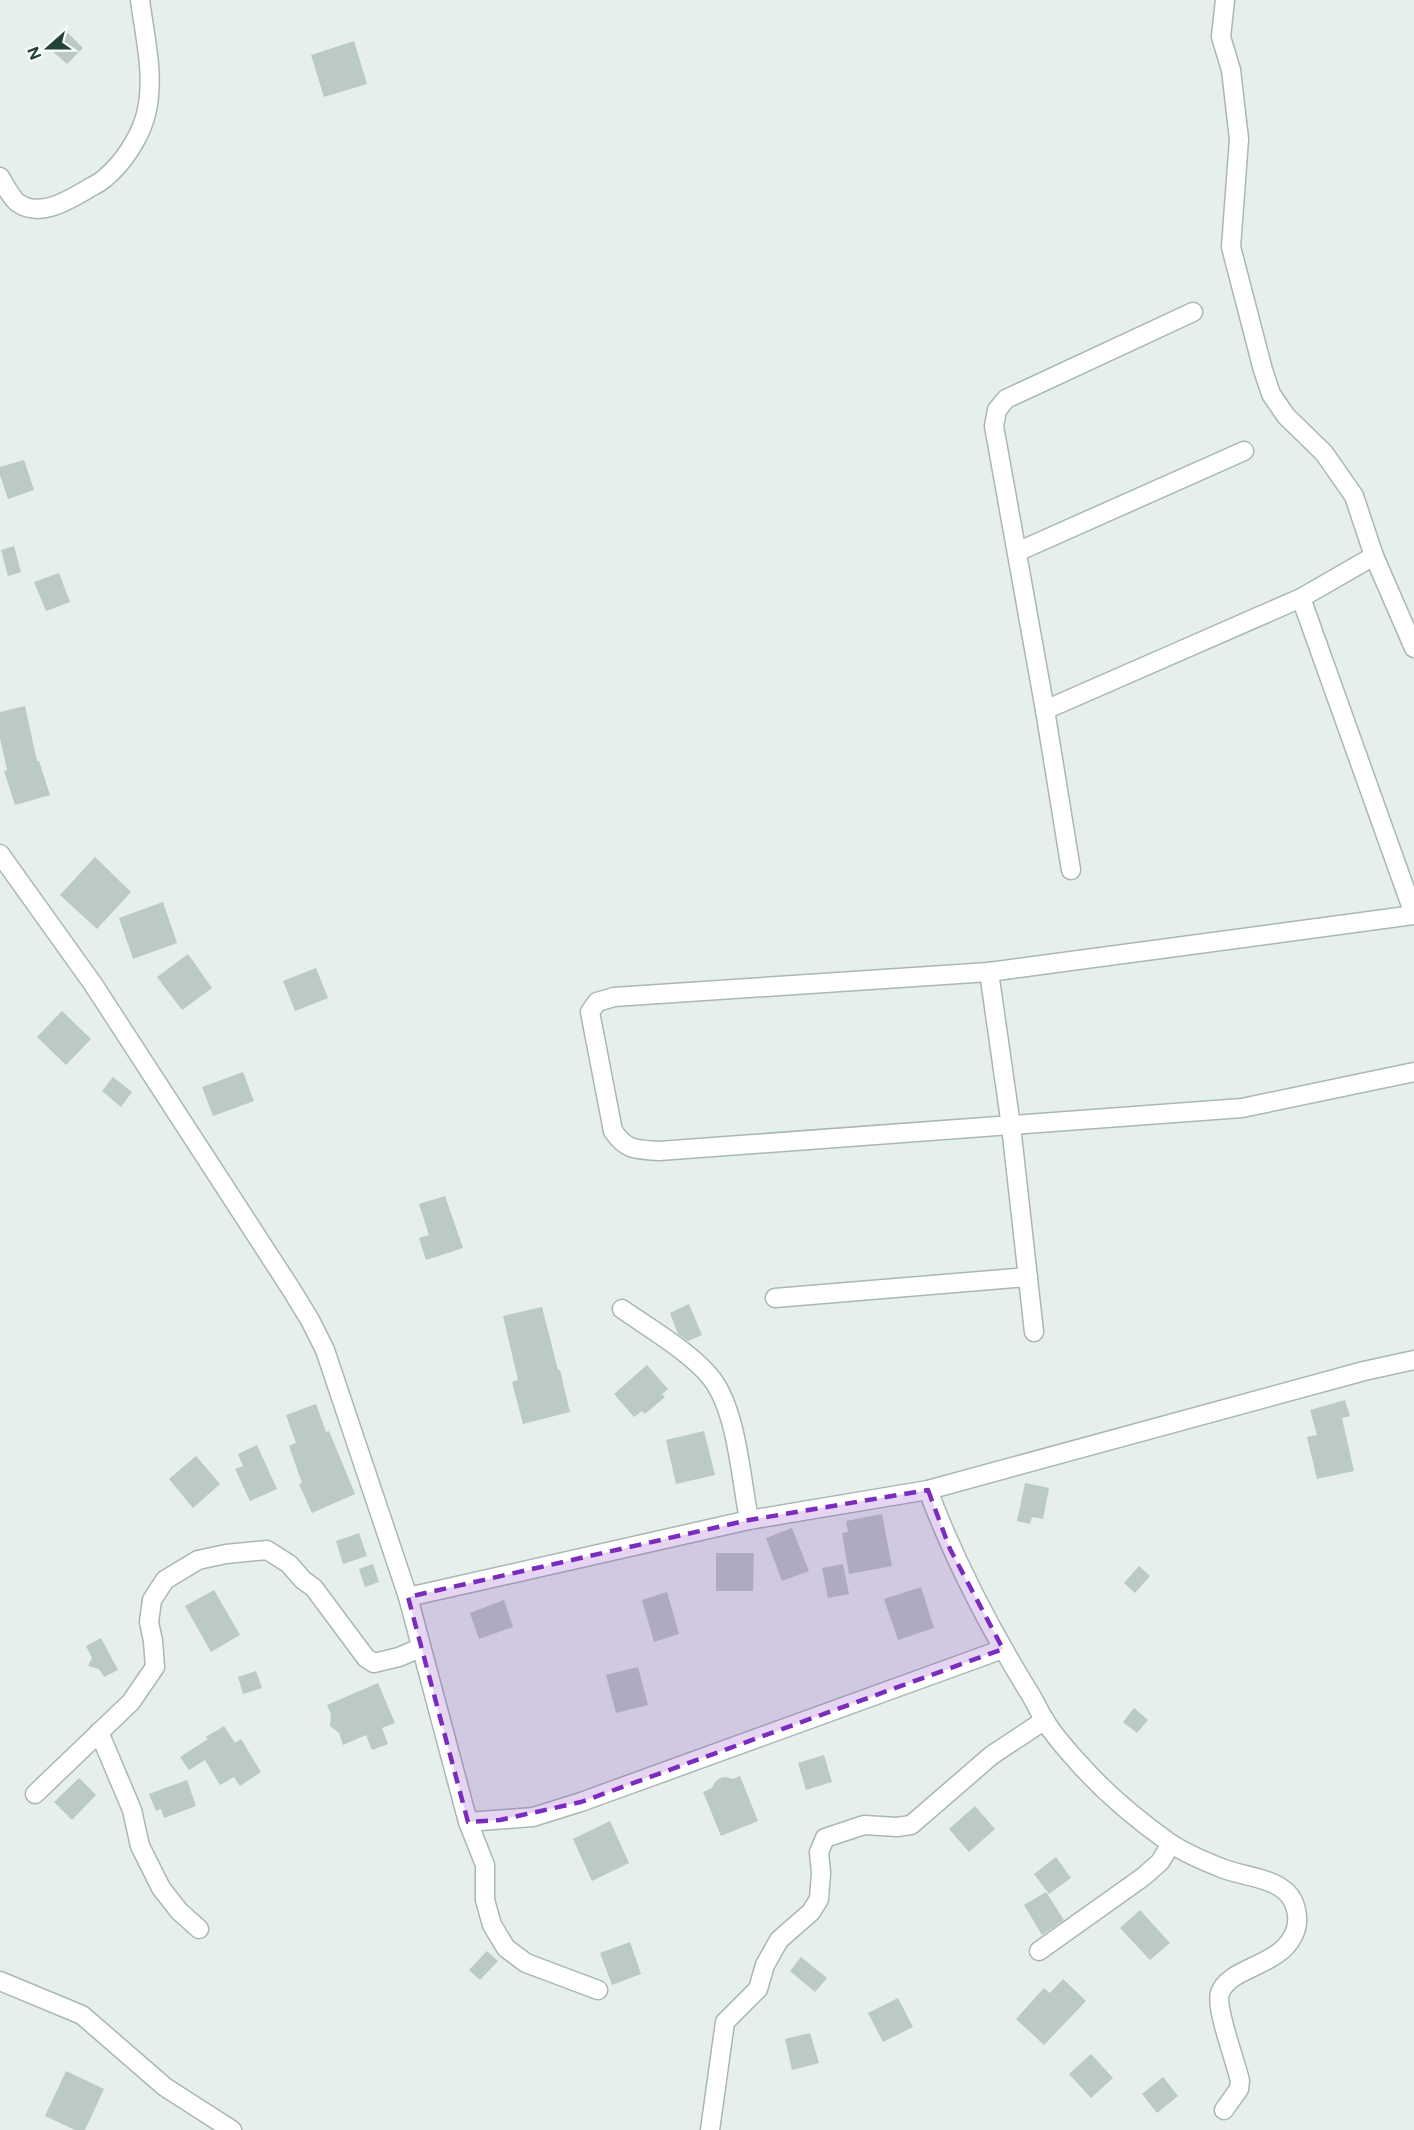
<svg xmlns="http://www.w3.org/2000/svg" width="1414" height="2130" viewBox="0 0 1414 2130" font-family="Figtree,sans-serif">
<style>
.building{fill:#bbcac4}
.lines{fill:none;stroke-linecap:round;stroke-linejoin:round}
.minor-casing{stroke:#a8b8b2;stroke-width:21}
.minor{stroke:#fff;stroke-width:18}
.marked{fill:#7b2cbf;fill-opacity:0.2;stroke:#7b2cbf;stroke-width:4.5;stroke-dasharray:12 8;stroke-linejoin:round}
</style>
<rect width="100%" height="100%" fill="#e6efeb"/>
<g class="building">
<polygon points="68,33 83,48 67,64 51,50"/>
<polygon points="354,41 367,84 324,97 311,55"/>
<polygon points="24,460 34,490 8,499 0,475 0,467"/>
<polygon points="14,546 21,572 8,576 1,550"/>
<polygon points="59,573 70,602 46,611 34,582"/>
<polygon points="25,706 37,761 39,761 50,795 15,805 4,771 7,770 0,738 0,712"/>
<polygon points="95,857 131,892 97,929 60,895"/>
<polygon points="163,902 177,943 133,959 119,918"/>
<polygon points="188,954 212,988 182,1010 157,977"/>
<polygon points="316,968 328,998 295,1011 283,981"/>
<polygon points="62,1011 91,1039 66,1065 37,1037"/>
<polygon points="243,1072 254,1101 213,1116 202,1087"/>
<polygon points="113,1077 132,1092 121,1107 102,1091"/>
<polygon points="445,1196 463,1248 426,1260 419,1238 429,1235 419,1204"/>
<polygon points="689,1304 702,1335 688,1341 678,1334 670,1313"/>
<polygon points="542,1307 558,1370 560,1370 570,1412 523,1424 512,1382 518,1380 503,1316"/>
<polygon points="647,1365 668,1389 662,1394 665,1397 645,1414 642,1411 634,1417 614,1394"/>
<polygon points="1345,1400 1350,1416 1342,1418 1354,1471 1317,1479 1307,1437 1317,1435 1310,1410"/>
<polygon points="316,1404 326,1432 329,1431 355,1494 312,1513 299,1484 302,1483 289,1446 296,1443 286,1415"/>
<polygon points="704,1431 715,1475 676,1484 666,1440"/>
<polygon points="257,1445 277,1489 250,1501 235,1469 243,1466 238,1454"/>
<polygon points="196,1456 220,1484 193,1508 169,1479"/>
<polygon points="1025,1483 1049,1488 1043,1519 1032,1517 1030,1524 1017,1521"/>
<polygon points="882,1514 892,1566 849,1574 842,1533 848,1532 846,1521"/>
<polygon points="792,1528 809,1571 782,1581 766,1538"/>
<polygon points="359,1533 367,1556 343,1564 336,1541"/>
<polygon points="716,1553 754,1553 753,1591 716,1591"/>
<polygon points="373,1564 379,1582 365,1587 359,1569"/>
<polygon points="843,1564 849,1594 828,1598 822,1568"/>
<polygon points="1139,1566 1150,1576 1135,1593 1124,1583"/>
<polygon points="921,1587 934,1628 898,1640 884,1599"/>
<polygon points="214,1590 240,1635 211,1652 185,1606"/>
<polygon points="667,1592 679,1634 654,1642 642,1600"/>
<polygon points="504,1600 513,1627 479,1639 470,1613"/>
<polygon points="101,1638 118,1670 104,1677 99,1669 88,1666 92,1658 86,1646"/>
<polygon points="638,1667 648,1705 616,1713 606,1675"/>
<polygon points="256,1671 262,1688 243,1694 238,1677"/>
<polygon points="378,1683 395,1723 382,1728 388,1744 372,1750 366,1735 343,1745 339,1733 330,1726 331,1714 327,1705"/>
<polygon points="1134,1708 1148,1720 1137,1733 1123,1722"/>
<polygon points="224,1726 235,1743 241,1739 261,1772 240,1786 234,1777 220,1785 205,1760 189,1770 180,1757 208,1739 206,1737"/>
<polygon points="824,1755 832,1782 806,1790 798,1763"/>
<polygon points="740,1776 758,1821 721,1836 703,1792 712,1788 715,1782 720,1778 726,1777 733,1779"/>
<polygon points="79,1778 96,1795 72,1820 54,1802"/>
<polygon points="187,1780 196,1806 164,1818 161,1809 156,1811 149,1794"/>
<polygon points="975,1806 995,1829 969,1852 949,1829"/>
<polygon points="610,1821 629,1863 592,1881 573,1839"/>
<polygon points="1056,1857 1071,1878 1049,1894 1034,1874"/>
<polygon points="1046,1892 1064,1920 1042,1935 1024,1905"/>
<polygon points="1140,1910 1170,1943 1150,1960 1120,1928"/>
<polygon points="630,1942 641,1974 612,1985 600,1953"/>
<polygon points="487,1951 498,1961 480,1980 469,1970"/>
<polygon points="801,1957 827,1978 815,1992 790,1971"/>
<polygon points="1063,1979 1086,2001 1044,2045 1016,2019 1044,1988 1050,1993"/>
<polygon points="898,1998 913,2027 883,2042 868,2013"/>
<polygon points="810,2033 819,2063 792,2070 785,2039"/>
<polygon points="1091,2054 1113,2078 1091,2098 1069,2074"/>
<polygon points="66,2071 104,2089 85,2130 75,2130 45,2116"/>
<polygon points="1163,2077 1178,2096 1157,2113 1142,2094"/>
</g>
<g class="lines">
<defs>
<g id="minor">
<polyline points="1225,0 1221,37 1231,70 1239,139 1231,247 1263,370 1271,394 1286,416 1324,453 1354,496 1374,556 1414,648"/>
<path d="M0,177c5,8 11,21 18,26 22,15 49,-2 68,-13 6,-4 14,-7 19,-12 18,-15 33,-38 40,-60 11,-39 0,-79 -5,-118"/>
<polyline points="1017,552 1244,451"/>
<polyline points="1301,598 1414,914"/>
<polyline points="1045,710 1301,598 1374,556"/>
<polyline points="0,854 93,984 291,1289 310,1320 325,1350 408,1597 468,1822 485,1865 485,1900 492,1925 506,1948 526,1963 598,1990"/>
<polyline points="1071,870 1045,710 994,426 997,410 1006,399 1193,312"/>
<path d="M1414,915l-425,57 -375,25 -17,5 -7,10 23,119c14,20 22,18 46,20l583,-43 172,-36"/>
<polyline points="989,972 1011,1126 1034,1332"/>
<polyline points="775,1298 1028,1277"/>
<path d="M622,1309c27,19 70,44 90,70 25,33 29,100 37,141"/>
<path d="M928,1490c26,70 60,135 99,199 7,10 11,21 18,32 8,13 20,27 31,39 26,30 59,58 91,81 17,12 39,21 57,28 21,8 58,9 69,32 5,11 6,24 0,35 -15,31 -64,31 -73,57 -5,15 16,69 20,88l-1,8 -15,21"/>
<polyline points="408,1597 749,1520 928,1490 1364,1371 1414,1360"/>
<polyline points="99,1732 132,1810 140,1846 161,1888 179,1911 199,1929"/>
<polyline points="35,1794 131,1702 155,1667 153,1641 149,1622 152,1600 165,1580 198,1560 226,1554 267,1550 289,1564 303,1580 314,1588 366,1658 374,1663 399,1657 420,1648"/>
<polyline points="468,1822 533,1817 581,1802 1003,1649"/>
<polyline points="1039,1951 1143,1877 1160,1862 1171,1844"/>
<polyline points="0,1981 82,2015 165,2087 232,2130"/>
<polyline points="710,2130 725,2022 758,1989 765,1965 779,1940 811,1912 819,1899 821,1873 819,1852 825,1838 864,1825 897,1827 911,1825 992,1755 1045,1720"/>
</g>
</defs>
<use href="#minor" class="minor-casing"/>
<use href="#minor" class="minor"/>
</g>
<path class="marked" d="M928,1490l22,59 53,100 -422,153 -81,18 -32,2 -60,-225 341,-77z"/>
<g transform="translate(48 48) rotate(249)" stroke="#f7fbf9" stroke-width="4.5" paint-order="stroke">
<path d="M0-4.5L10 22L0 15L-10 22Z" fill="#24423a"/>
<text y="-9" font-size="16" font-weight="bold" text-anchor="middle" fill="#24423a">N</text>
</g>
</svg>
